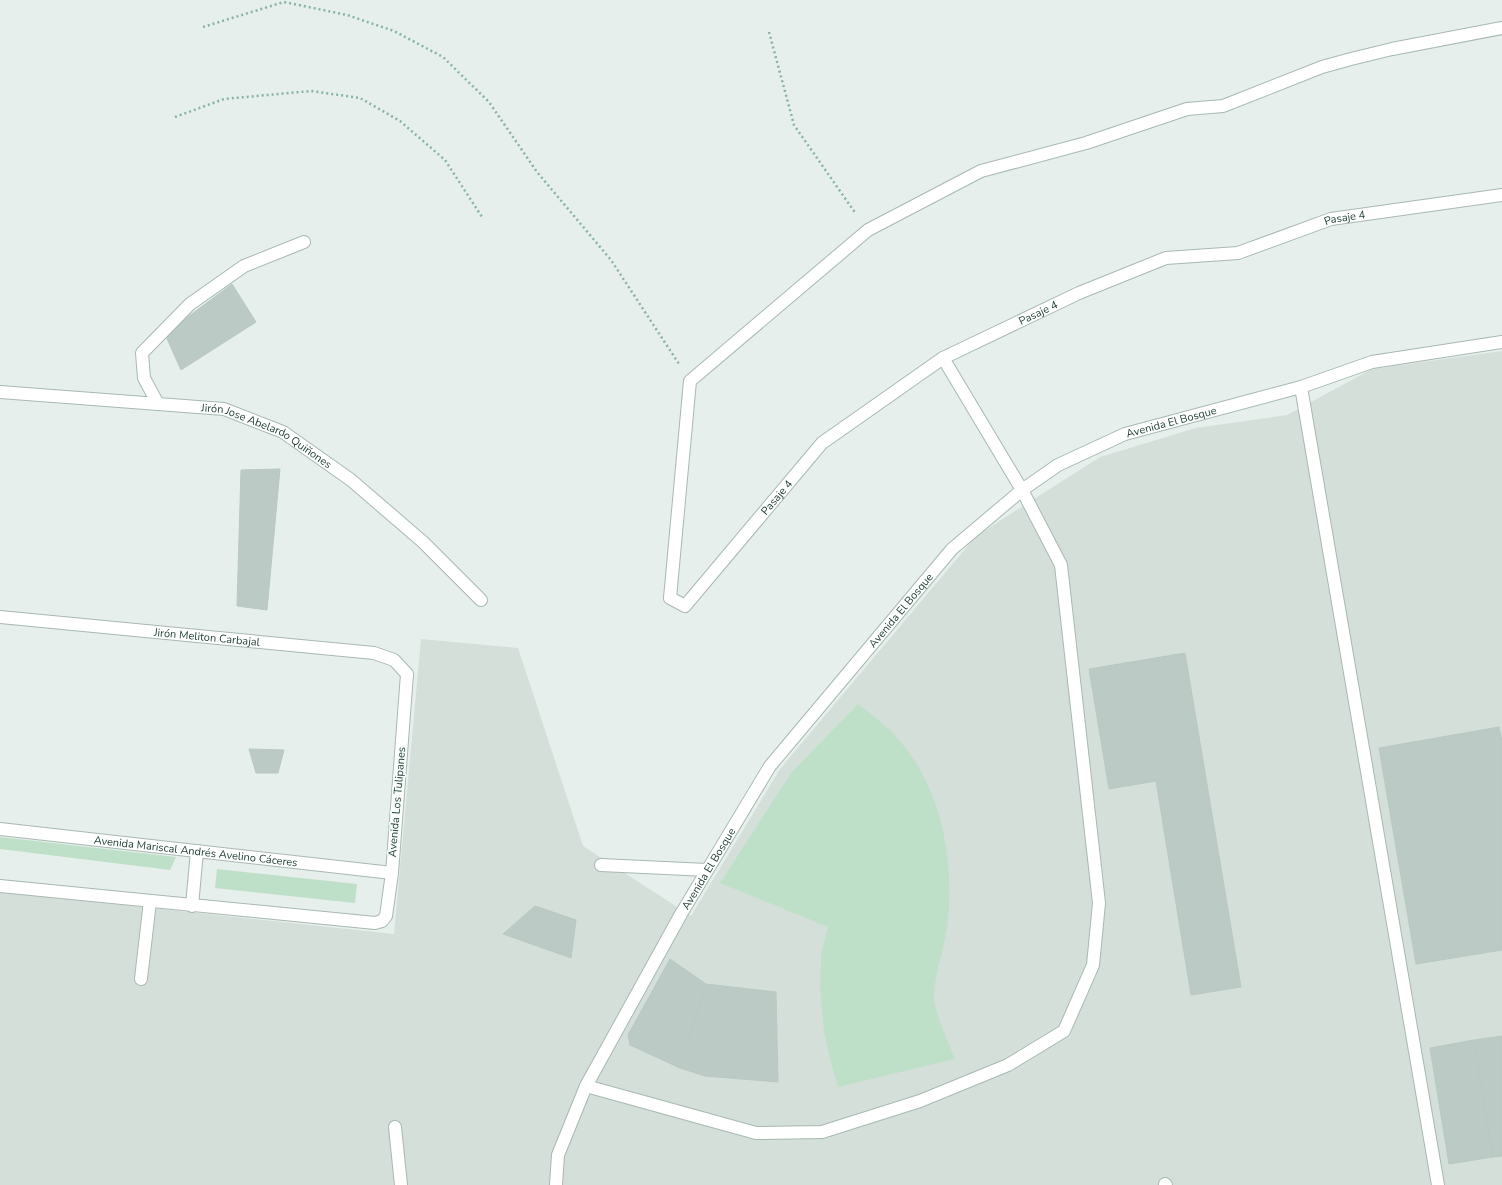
<svg xmlns="http://www.w3.org/2000/svg" width="1502" height="1185" viewBox="0 0 1502 1185" font-family="'Nunito Sans',sans-serif">
<style>
.built{fill:#d4dfda}
.green{fill:#bfe0c8}
.building{fill:#bbcac4;stroke:#b8c9c2}
.lines{fill:none;stroke-linecap:round;stroke-linejoin:round}
.service-casing{stroke:#a8b8b2;stroke-width:14}
.pedestrian-casing{stroke:#a8b8b2;stroke-width:14}
.minor-casing{stroke:#a8b8b2;stroke-width:14}
.tertiary-casing{stroke:#a8b8b2;stroke-width:14}
.path{stroke:#86b3a5;stroke-width:2.5;stroke-dasharray:2 3;stroke-linecap:butt}
.service{stroke:#fff;stroke-width:12}
.pedestrian{stroke:#fff;stroke-width:12}
.minor{stroke:#fff;stroke-width:12}
.tertiary{stroke:#fff;stroke-width:12}
.labels{text-anchor:middle;dominant-baseline:central;stroke-width:3.5;stroke-linejoin:round;paint-order:stroke}
.street-label{font-size:11px;fill:#24423a;stroke:#f7fbf9}
</style>
<rect width="100%" height="100%" fill="#e6efeb"/>
<polygon class="built" points="1502,351 1502,1185 0,1185 0,892 394,934 421,639 518,648 583,846 691,916 780,769 976,536 1100,457 1196,428 1287,415 1372,369"/>
<g class="green">
<path d="M858,704c14,11 30,22 41,36 42,48 55,116 49,179 -2,26 -13,51 -14,77 0,16 15,47 21,63l-117,28 -7,-24 -7,-31 -4,-44 1,-34 7,-27 -108,-44 71,-110z"/>
<polygon points="0,837 176,857 170,870 0,849"/>
<polygon points="217,869 357,884 355,903 215,888"/>
</g>
<g class="building">
<polygon points="232,284 256,322 181,370 165,334"/>
<polygon points="280,469 267,610 237,606 241,470"/>
<polygon points="1185,653 1241,987 1191,995 1156,781 1109,789 1089,669"/>
<polygon points="1499,727 1502,742 1502,950 1416,964 1379,748"/>
<polygon points="249,749 284,750 278,773 256,773"/>
<polygon points="535,906 576,920 571,958 503,934"/>
<polygon points="670,959 706,984 680,1068 630,1045 628,1035"/>
<polygon points="706,984 776,992 778,1082 705,1076 680,1068"/>
<polygon points="1502,1036 1502,1156 1493,1157 1474,1040"/>
<polygon points="1474,1040 1493,1157 1449,1164 1430,1048"/>
</g>
<g class="lines">
<defs>
<g id="service">
<polyline points="601,865 707,870"/>
<polyline points="141,979 150,901"/>
<polyline points="1165,1184 1166,1185"/>
</g>
<g id="pedestrian">
<path id="s1" d="M1502,28l-110,21 -41,10 -29,8 -99,39 -36,3 -101,34 -105,28 -113,59 -178,151 -20,217 15,8 137,-163 121,-85 136,-65 87,-35 72,-5 93,-34 171,-24"/>
<polyline points="943,358 1022,490"/>
</g>
<g id="minor">
<polyline points="1301,387 1438,1185"/>
<path id="s2" d="M0,392l224,17 59,23 68,48 72,62 58,58"/>
<polyline points="158,404 144,378 142,353 190,304 244,266 304,242"/>
<path id="s3" d="M0,617l374,36 20,7 13,14 -15,199"/>
<polyline points="586,1086 756,1133 822,1132 920,1101 1008,1065 1064,1031 1093,965 1099,903 1061,565 1022,490"/>
<polyline points="395,1127 401,1185"/>
</g>
<g id="tertiary">
<path id="s4" d="M0,829l392,44 -6,43 -4,5 -7,2 -375,-37"/>
<polyline points="192,906 197,851"/>
<path id="s5" d="M556,1185l2,-30 28,-69 95,-172 89,-148 182,-217 70,-59 36,-25 67,-31 176,-47 71,-25 130,-20"/>
</g>
</defs>
<use href="#service" class="service-casing"/>
<use href="#pedestrian" class="pedestrian-casing"/>
<use href="#minor" class="minor-casing"/>
<use href="#tertiary" class="tertiary-casing"/>
<g class="path">
<polyline points="203,27 284,2 347,15 394,31 443,57 489,102 537,172 611,260 679,364"/>
<polyline points="769,32 794,125 856,214"/>
<polyline points="175,117 224,99 311,91 360,98 400,121 445,160 482,217"/>
</g>
<use href="#service" class="service"/>
<use href="#pedestrian" class="pedestrian"/>
<use href="#minor" class="minor"/>
<use href="#tertiary" class="tertiary"/>
</g>
<g class="labels">
<g class="street-label">
<text stroke="none"><textPath href="#s1" startOffset="1928">Pasaje 4</textPath></text>
<text stroke="none"><textPath href="#s1" startOffset="1604">Pasaje 4</textPath></text>
<text stroke="none"><textPath href="#s5" startOffset="1014">Avenida El Bosque</textPath></text>
<text stroke="none"><textPath href="#s2" startOffset="274">Jirón Jose Abelardo Quiñones</textPath></text>
<text stroke="none"><textPath href="#s1" startOffset="1280">Pasaje 4</textPath></text>
<text stroke="none"><textPath href="#s5" startOffset="677">Avenida El Bosque</textPath></text>
<text stroke="none"><textPath href="#s3" startOffset="208">Jirón Meliton Carbajal</textPath></text>
<text transform="translate(397 802) rotate(-85)">Avenida Los Tulipanes</text>
<text stroke="none"><textPath href="#s4" startOffset="197">Avenida Mariscal Andrés Avelino Cáceres</textPath></text>
<text stroke="none"><textPath href="#s5" startOffset="354">Avenida El Bosque</textPath></text>
</g>
</g>
</svg>
